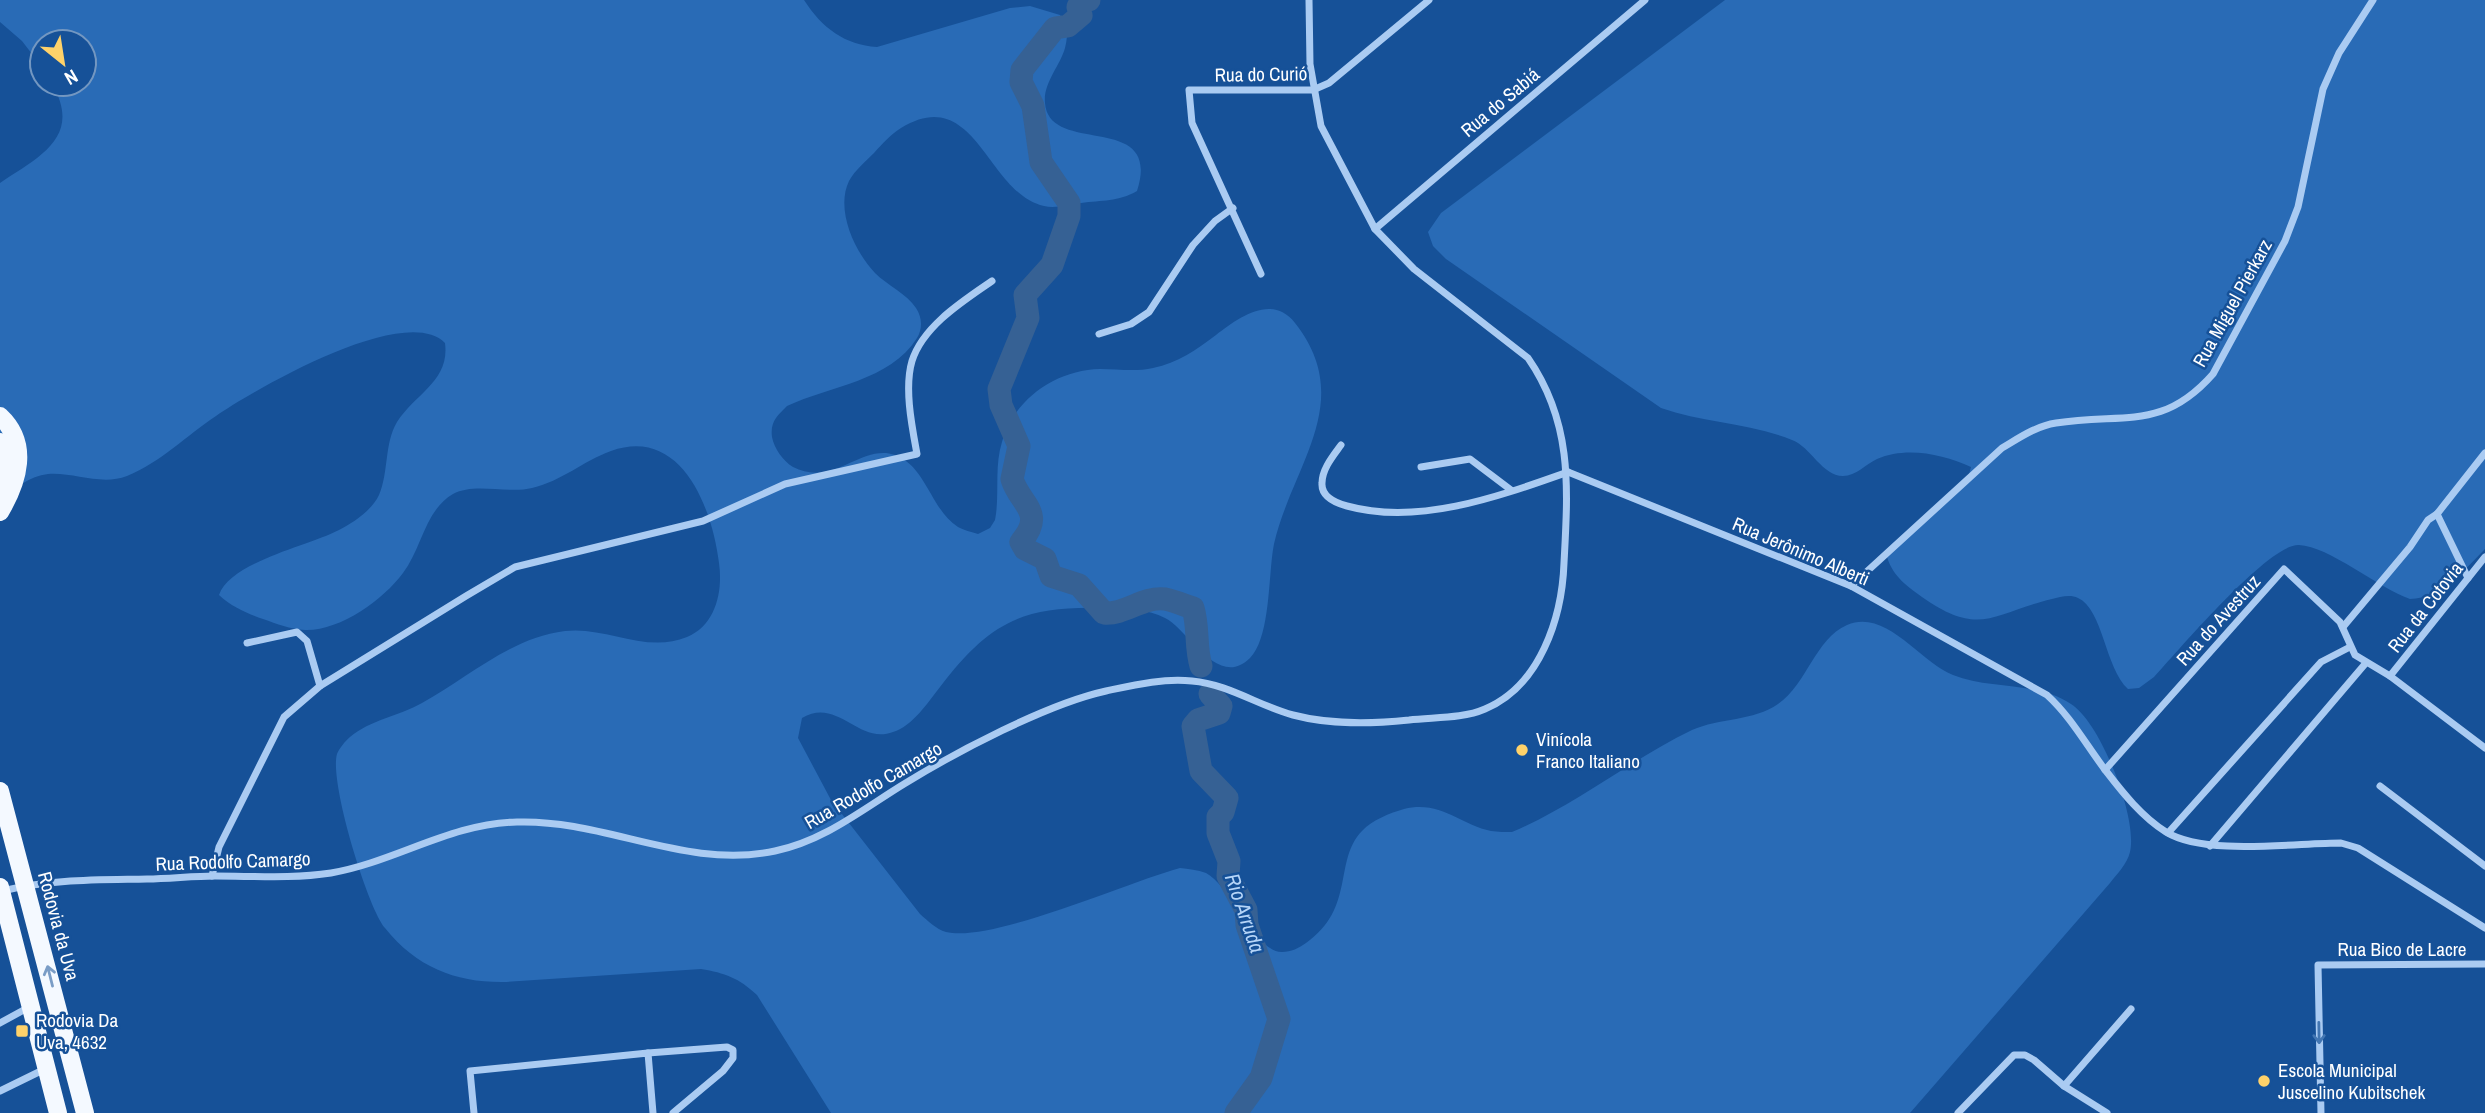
<svg xmlns="http://www.w3.org/2000/svg" width="2485" height="1113" viewBox="0 0 2485 1113" font-family="'Archivo Narrow',sans-serif">
<style>
.green{fill:#296bb6}
.lines{fill:none;stroke-linecap:round;stroke-linejoin:round}
.river{stroke:#366194;stroke-width:23}
.minor{stroke:#aacbf2;stroke-width:7}
.primary{stroke:#f4f9ff;stroke-width:18}
.oneway{stroke:#7a9dc6}
.oneway2{stroke:#4276b3}
.poi-dot{fill:#ffd26a;stroke:#165198;stroke-width:2.5}
.labels{text-anchor:middle;dominant-baseline:central;stroke-width:5;stroke-linejoin:round;paint-order:stroke}
.street-label{font-size:19px;fill:#fff;stroke:#165198}
.poi-label{font-size:19px;fill:#fff;stroke:#165198;text-anchor:start}
.water-label{font-size:21px;font-style:italic;fill:#b6d5f8;stroke:#165198}
</style>
<rect width="100%" height="100%" fill="#165198"/>
<g class="green">
<path d="M0,0h804c18,28 41,45 73,47l133,-39 20,-2 30,9 8,12c-1,6 -1,14 -3,21 -5,18 -22,35 -20,55 4,54 118,7 92,88 -19,11 -35,9 -56,12 -12,1 -25,6 -37,3 -57,-12 -68,-124 -143,-78 -10,6 -19,16 -27,25 -8,8 -19,17 -25,28 -14,29 6,71 26,92 12,12 32,21 41,35 6,9 7,20 1,30 -27,43 -87,48 -130,68 -10,10 -17,16 -15,31 2,11 11,24 21,30 40,21 69,-24 102,-12 31,11 36,55 63,72 5,3 14,5 20,7l12,-6 5,-8c5,-25 -1,-53 7,-78 12,-43 54,-72 98,-73 17,0 36,3 53,-1 25,-5 43,-18 63,-33 22,-17 56,-42 79,-12 62,79 -3,142 -21,221 -6,30 -3,93 -24,114 -32,32 -61,-28 -85,-40 -17,-9 -38,-10 -57,-10 -83,-3 -117,12 -168,79 -12,15 -27,39 -47,45 -35,13 -55,-35 -91,-14l-4,20 33,62 89,114c8,7 16,15 26,18 46,11 182,-50 234,-64 8,1 18,2 26,5 26,14 50,80 76,79 9,0 17,-4 24,-9 50,-35 27,-82 56,-112 10,-11 28,-18 42,-22 37,-9 56,16 87,22 7,1 14,1 21,1 64,-27 118,-72 180,-102 27,-12 62,-9 86,-26 29,-20 37,-65 69,-79 39,-17 73,37 106,50 37,15 84,6 118,29 30,19 67,114 59,148 -3,12 -13,22 -20,31l-200,230h-1079l-74,-118c-18,-17 -32,-22 -56,-26l-195,13c-49,1 -89,-14 -121,-54 -18,-22 -56,-147 -48,-174 2,-5 8,-13 13,-17 20,-17 49,-21 72,-34 47,-26 88,-65 143,-72 41,-5 81,23 122,6 29,-12 36,-46 32,-74 -7,-56 -38,-137 -108,-112 -28,10 -49,30 -79,37 -24,6 -58,-6 -79,6 -28,16 -31,54 -50,79 -20,27 -63,58 -98,57 -15,-1 -28,-6 -42,-11 -17,-6 -31,-12 -44,-24 11,-33 89,-49 120,-65 14,-7 33,-20 40,-35 10,-23 5,-51 18,-73 19,-29 53,-41 48,-79 -40,-41 -191,47 -229,73 -30,20 -55,46 -89,60 -26,10 -53,-4 -79,-2 -19,2 -32,15 -48,23v-314c39,-26 83,-46 52,-99h32v-42h-42v25l-20,-26 -22,-19z"/>
<path d="M1725,0h760v549c-22,22 -43,49 -75,50 -32,-11 -81,-53 -111,-54 -30,-2 -121,106 -145,132l-15,11 -11,1c-23,-21 -25,-80 -50,-91 -8,-4 -18,-1 -26,1 -59,14 -72,39 -130,-2 -18,-13 -30,-22 -36,-43l6,-10 76,-66 3,-11c-28,-13 -65,-21 -94,-8 -11,5 -21,17 -34,17 -21,0 -32,-29 -51,-36 -42,-17 -89,-17 -131,-32l-215,-149 -13,-13 -5,-14 13,-19z"/>
</g>
<g class="lines">
<g class="river">
<path d="M1089,0l-8,1 -3,6 3,8 -13,11 -13,2 -33,42 -1,12 12,24 8,56 28,41v13l-17,49 -27,30 3,23 -29,71 2,16 18,41 -7,33c8,26 34,33 9,63l4,7 20,10 6,17 28,9 25,28c21,2 39,-17 61,-14 9,2 19,6 28,9 6,20 2,38 8,58"/>
<polyline points="1210,694 1221,706 1219,713 1198,720 1193,726 1201,771 1227,798 1223,812 1218,817 1218,833 1229,861 1228,876 1246,910 1247,925 1279,1019 1261,1078 1236,1113"/>
</g>
<g class="minor">
<polyline points="1375,229 1645,0"/>
<polyline points="1261,274 1192,123 1189,90 1313,90 1329,83 1429,0"/>
<polyline points="1099,334 1131,324 1149,312 1193,245 1215,221 1233,208"/>
<path d="M1341,445c-8,11 -19,24 -19,38 -1,14 14,20 25,23 72,20 153,-10 221,-34"/>
<polyline points="1421,467 1470,459 1511,490"/>
<path d="M1568,472l283,114 196,109c25,23 39,50 59,76 17,22 36,46 60,61 39,24 128,11 175,11l17,5 127,80"/>
<polyline points="2468,578 2437,514 2485,453"/>
<path d="M1851,586l151,-138c17,-10 34,-22 54,-25 67,-11 106,9 157,-49l72,-133 13,-34 25,-118 16,-36 34,-53"/>
<polyline points="2343,627 2410,547 2428,520 2437,514"/>
<polyline points="247,643 297,632 307,641 320,686"/>
<polyline points="2390,676 2485,557"/>
<polyline points="2105,770 2284,569 2340,622 2355,655 2390,676 2485,748"/>
<polyline points="2380,786 2485,866"/>
<polyline points="2168,833 2321,662 2350,647"/>
<polyline points="2210,846 2365,664"/>
<path d="M212,876l7,-29 65,-130 36,-31 146,-90 49,-29 188,-46 82,-37 132,-30c-5,-27 -13,-66 -5,-93 11,-35 51,-60 80,-80"/>
<path d="M2,891c49,-12 95,-11 145,-12 22,0 45,-3 68,-3 39,0 77,3 116,-3 64,-11 120,-50 186,-51 88,-3 169,48 258,29 49,-10 88,-42 129,-67 52,-32 143,-80 202,-93 28,-6 57,-13 86,-10 36,3 67,25 101,34 38,10 77,9 116,5 24,-3 53,-1 76,-11 55,-23 77,-91 79,-146 4,-75 9,-140 -36,-205l-114,-89 -39,-40 -54,-103 -11,-62 -1,-64"/>
<polyline points="0,1023 31,1006"/>
<polyline points="648,1053 727,1047 733,1050 733,1058 723,1071 673,1113"/>
<polyline points="2064,1086 2131,1009"/>
<polyline points="0,1091 47,1068"/>
<polyline points="474,1113 470,1071 648,1053 653,1113"/>
<polyline points="1958,1113 2014,1055 2025,1055 2034,1060 2064,1086 2107,1113"/>
<polyline points="2321,1113 2318,965 2485,964"/>
</g>
<g class="primary">
<path d="M0,416c30,28 18,66 0,96"/>
<polyline points="0,442 6,465 0,487"/>
<polyline points="0,791 85,1113"/>
<polyline points="0,887 58,1113"/>
</g>
</g>
<defs><path id="oneway-shaft" d="M-6 0H5M1.5-3L5.5 0L1.5 3" fill="none" stroke-width="1.6" stroke-linecap="round" stroke-linejoin="round" transform="scale(1.75)"/></defs>
<use class="oneway" href="#oneway-shaft" transform="translate(50 976) rotate(-104)"/>
<use class="oneway2" href="#oneway-shaft" transform="translate(2319 1033) rotate(89)"/>
<g class="poi-dot">
<circle cx="1522" cy="750" r="7"/>
<rect x="15" y="1024" width="14" height="14" rx="3.5"/>
<circle cx="2264" cy="1081" r="7"/>
</g>
<g class="labels">
<g class="street-label">
<text transform="translate(1261 74) rotate(-1)">Rua do Curió</text>
<text transform="translate(1500 102) rotate(-40)">Rua do Sabiá</text>
<text transform="translate(2232 303) rotate(-61)">Rua Miguel Pierkarz</text>
<text transform="translate(1801 551) rotate(23)">Rua Jerônimo Alberti</text>
<text transform="translate(2425 607) rotate(-52)">Rua da Cotovia</text>
<text transform="translate(2218 620) rotate(-48)">Rua do Avestruz</text>
<text transform="translate(873 785) rotate(-30)">Rua Rodolfo Camargo</text>
<text transform="translate(233 861) rotate(-2)">Rua Rodolfo Camargo</text>
<text transform="translate(59 926) rotate(75)">Rodovia da Uva</text>
<text x="2402" y="949">Rua Bico de Lacre</text>
</g>
<g class="poi-label">
<text x="1536" y="739">Vinícola<tspan x="1536" dy="22">Franco Italiano</tspan></text>
<text x="36" y="1020">Rodovia Da<tspan x="36" dy="22">Uva, 4632</tspan></text>
<text x="2278" y="1070">Escola Municipal<tspan x="2278" dy="22">Juscelino Kubitschek</tspan></text>
</g>
<g class="water-label">
<text transform="translate(1245 913) rotate(71)">Rio Arruda</text>
</g>
</g>
<g transform="translate(63 63) rotate(150)"><circle r="33" fill="#165198" stroke="#7397c1" stroke-width="2"/>
<path d="M0-5L12 26L0 18L-12 26Z" fill="#ffd26a"/>
<text y="-10" font-size="19" font-weight="bold" text-anchor="middle" fill="#ffffff">N</text>
</g>
</svg>
